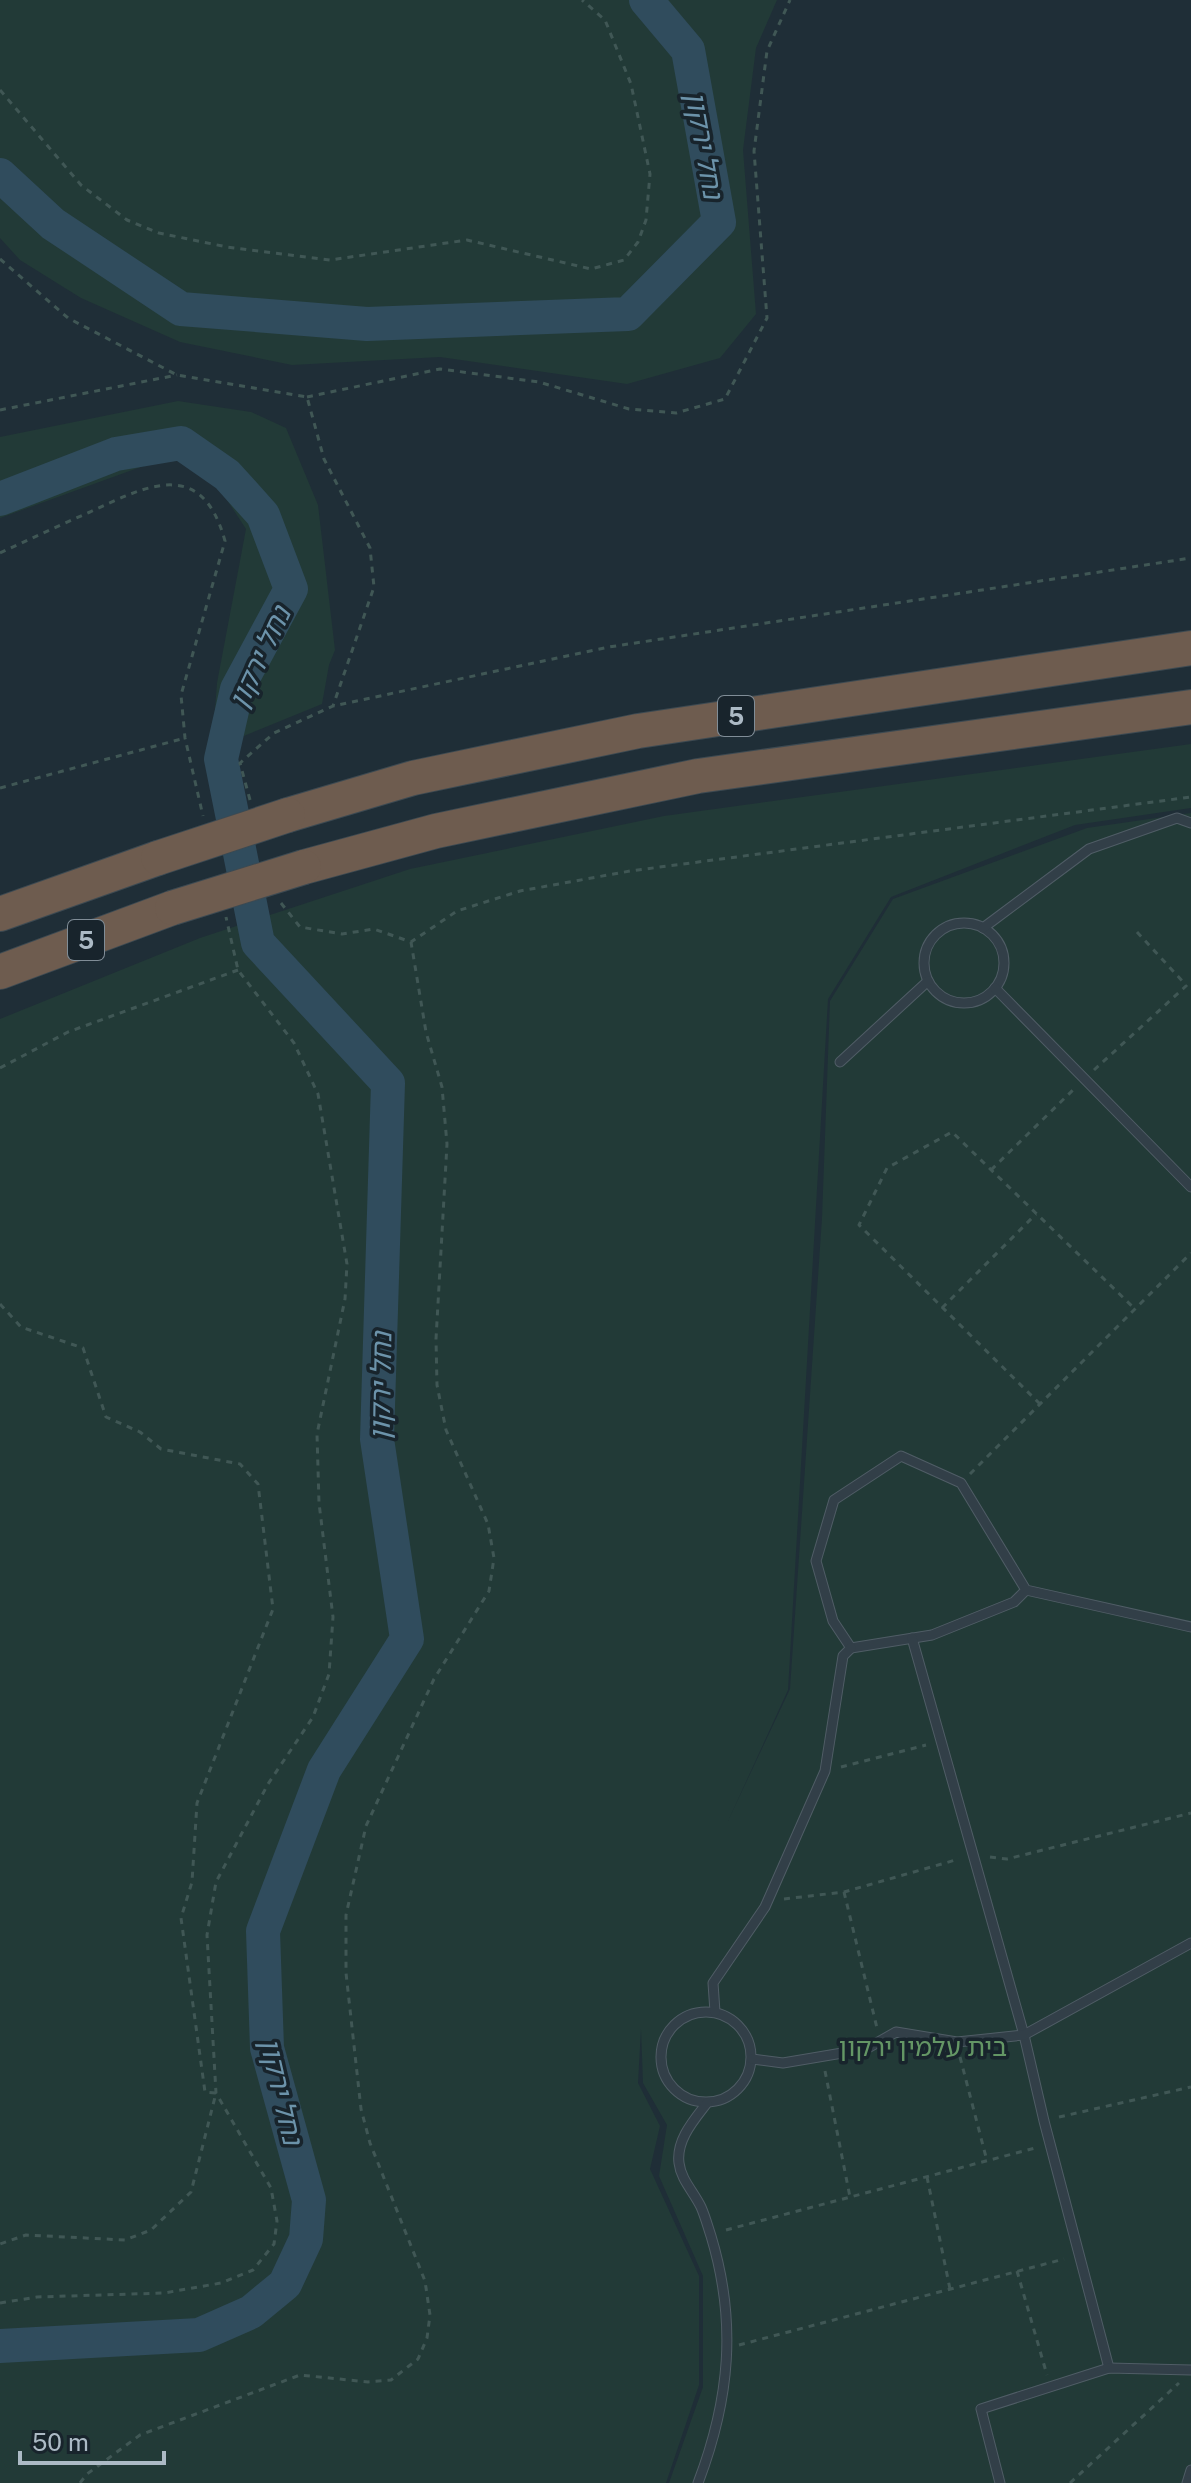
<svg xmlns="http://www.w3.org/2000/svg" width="1191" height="2483" viewBox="0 0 1191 2483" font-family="'Public Sans','Noto Sans Hebrew',sans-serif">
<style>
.green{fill:#223a37}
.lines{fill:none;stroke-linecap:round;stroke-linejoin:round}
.river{stroke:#304c5d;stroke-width:34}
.lane-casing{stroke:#505d66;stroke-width:11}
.highway-casing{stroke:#3d4a52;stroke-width:36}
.path{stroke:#405755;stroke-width:3;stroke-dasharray:6 6;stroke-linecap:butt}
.lane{stroke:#323f48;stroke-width:9}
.highway{stroke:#6e5c4f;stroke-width:34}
.highway-bridge-casing{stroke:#3d4a52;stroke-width:36;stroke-linecap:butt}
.highway-bridge{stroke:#6e5c4f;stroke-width:34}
.labels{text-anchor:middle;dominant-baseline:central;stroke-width:7;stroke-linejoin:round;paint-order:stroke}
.shield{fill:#18242c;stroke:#808d97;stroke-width:2}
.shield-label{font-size:24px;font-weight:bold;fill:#acbac5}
.park-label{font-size:26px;fill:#649665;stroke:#18242c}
.water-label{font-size:28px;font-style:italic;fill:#6c93aa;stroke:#18242c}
</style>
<rect width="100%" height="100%" fill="#1f2e37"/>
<g class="green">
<polygon points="0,0 777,0 756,48 743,150 756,314 720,358 627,384 440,357 292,365 180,342 81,298 20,260 0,238"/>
<polygon points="178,401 251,412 286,428 318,505 335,650 329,665 322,704 212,749 217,683 246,529 193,448 0,518 0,437"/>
<polygon points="1191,744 1191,808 1075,825 891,897 828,999 788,1690 728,1821 790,1689 822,1218 830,1001 893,899 1087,828 1191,813 1191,2483 669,2483 703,2387 703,2276 659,2176 667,2125 643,2083 641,2029 638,2083 660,2126 650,2169 699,2276 699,2385 666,2483 0,2483 0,1019 200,938 410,869 664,816"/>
</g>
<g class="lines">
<g class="river">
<polyline points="0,175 53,224 181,309 367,324 628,314 719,222 688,50 646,0"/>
<polyline points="0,499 116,454 181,443 227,475 263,515 291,589 237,689 221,759 258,943 388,1083 377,1439 407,1639 324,1770 263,1931 267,2048 309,2200 306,2239 285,2284 251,2312 199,2335 0,2346"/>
</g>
<defs>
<g id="lane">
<circle cx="964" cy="963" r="40"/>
<polyline points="983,928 1089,849 1177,818 1191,823"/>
<polyline points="995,988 1191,1187"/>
<polyline points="840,1062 928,981"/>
<polyline points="1026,1590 1014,1602 932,1635 851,1648 833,1621 816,1561 834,1500 901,1456 961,1483 1026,1590 1191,1627"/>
<polyline points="912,1638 1024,2035 1044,2121 1109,2368"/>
<circle cx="706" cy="2057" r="45"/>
<polyline points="715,2012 713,1983 765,1907 825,1771 843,1656 851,1648"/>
<polyline points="752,2059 783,2063 866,2049 896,2032 957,2042 1024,2035 1191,1943"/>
<path d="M698,2483c32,-84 39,-161 13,-247 -3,-9 -6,-20 -10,-29 -7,-15 -20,-27 -22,-44 -3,-23 15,-43 28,-60"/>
<polyline points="1000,2483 981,2409 1109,2368 1191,2370"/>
<polyline points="1187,2483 1191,2470"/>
</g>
<g id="highway">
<polyline points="288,815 413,778 638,731 1191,648"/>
<polyline points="304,867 436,831 698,776 1191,707"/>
<polyline points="0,914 158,858"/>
<polyline points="0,972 172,908"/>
</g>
</defs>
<use href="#lane" class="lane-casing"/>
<use href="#highway" class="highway-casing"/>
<g class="path">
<polyline points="0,90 81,185 127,220 159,233 227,247 330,260 467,240 591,269 624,260 638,242 646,220 650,174 631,84 605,20 582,0"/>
<polyline points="0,259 68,318 177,375 307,397 324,459 370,548 374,587 333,706"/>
<polyline points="307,397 440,369 539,382 629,409 676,413 725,399 767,318 754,151 767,51 790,0"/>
<polyline points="0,410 177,375"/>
<path d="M0,553c30,-14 60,-28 90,-41 58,-27 112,-55 135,29l-44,154 4,43 18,78"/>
<polyline points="0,788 185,738"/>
<polyline points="250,800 240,763 274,733 333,706 609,647 1191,558"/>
<polyline points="281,903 300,927 342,934 374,929 411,942 457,911 520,891 630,871 1191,797"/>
<polyline points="1137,932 1186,985"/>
<polyline points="0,1068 68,1032 238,970"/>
<polyline points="1094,1070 1186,986 1191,991"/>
<polyline points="991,1170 1074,1089"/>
<polyline points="0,1304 21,1327 83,1348 106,1417 140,1432 161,1449 240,1464 258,1484 273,1609 197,1803 192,1882 181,1918 205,2092 216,2093 191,2192 151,2230 125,2240 26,2235 0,2244"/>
<polyline points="942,1308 1036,1214"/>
<polyline points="1040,1404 859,1225 887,1168 952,1132 1135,1309"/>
<polyline points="970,1474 1191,1253"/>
<polyline points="841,1767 926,1745"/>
<polyline points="990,1857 1007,1859 1191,1813"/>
<polyline points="844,1892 877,2028"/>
<polyline points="784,1899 844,1892 959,1859"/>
<polyline points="960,2057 987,2161"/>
<polyline points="825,2071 850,2197"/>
<polyline points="1059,2117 1191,2087"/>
<polyline points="927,2177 950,2289"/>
<polyline points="726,2230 1035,2148"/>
<polyline points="1017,2271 1047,2375"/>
<polyline points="0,2303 37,2297 164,2293 221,2283 253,2270 274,2244 277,2221 271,2188 216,2093 207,1935 216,1882 268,1784 313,1717 329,1674 333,1617 319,1503 317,1434 345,1299 347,1264 318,1094 294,1043 238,970 226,917"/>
<polyline points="739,2345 1064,2259"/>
<polyline points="80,2483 87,2474 140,2435 300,2375 368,2382 391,2380 418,2359 427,2338 430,2315 425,2281 370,2143 361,2109 346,1973 346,1915 366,1826 434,1679 489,1591 494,1558 488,1524 446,1430 437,1385 436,1339 447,1144 442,1087 426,1032 411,942"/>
<polyline points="1070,2483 1179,2383"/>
</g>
<use href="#lane" class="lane"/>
<use href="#highway" class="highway"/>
<defs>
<g id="highway-bridge">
<polyline points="158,858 288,815"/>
<polyline points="172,908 304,867"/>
</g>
</defs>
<use href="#highway-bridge" class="highway-bridge-casing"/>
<use href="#highway-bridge" class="highway-bridge"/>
</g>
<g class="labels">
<g class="shield">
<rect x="718" y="696" width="36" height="40" rx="6"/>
<rect x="68" y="920" width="36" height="40" rx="6"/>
</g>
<g class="shield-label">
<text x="736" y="716">5</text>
<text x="86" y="940">5</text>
</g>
<g class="park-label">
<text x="923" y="2046">בית עלמין ירקון</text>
</g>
<g class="water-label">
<text transform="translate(705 145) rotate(80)">נחל ירקון</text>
<text transform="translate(259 657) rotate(-65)">נחל ירקון</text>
<text transform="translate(380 1386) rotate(-89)">נחל ירקון</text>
<text transform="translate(282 2091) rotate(77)">נחל ירקון</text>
</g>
</g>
<path d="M20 2451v12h144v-12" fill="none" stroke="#acbac5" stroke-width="4"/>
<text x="32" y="2451" font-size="24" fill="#acbac5" stroke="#18242c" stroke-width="6" paint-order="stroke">50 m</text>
</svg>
